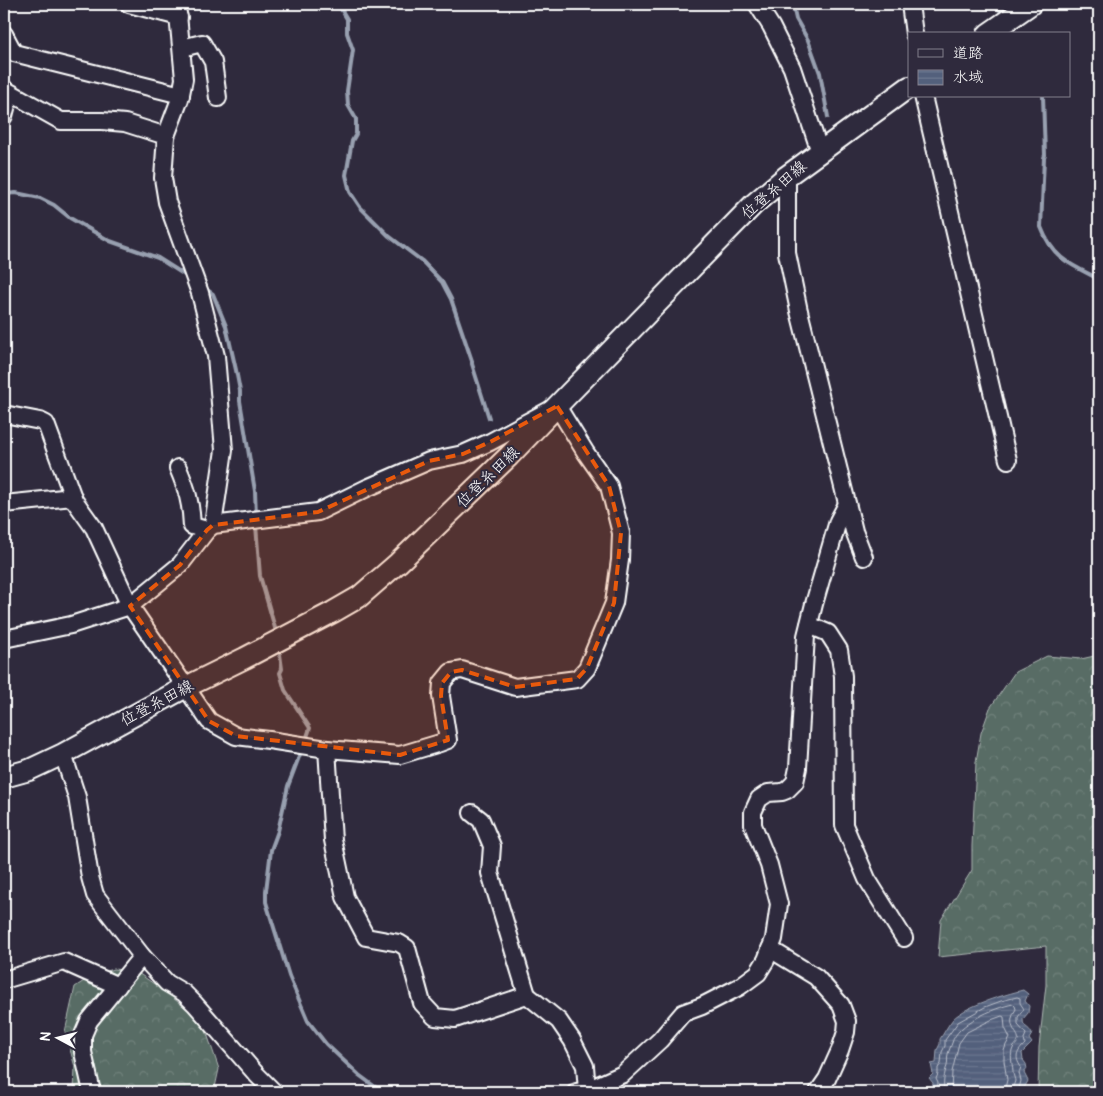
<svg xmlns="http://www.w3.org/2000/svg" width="1103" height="1096" viewBox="0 0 1103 1096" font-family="Pangolin,'Klee One',sans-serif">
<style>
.forest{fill:url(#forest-crowns);stroke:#acb6b2}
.water{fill:url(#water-rules);stroke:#98a0b0}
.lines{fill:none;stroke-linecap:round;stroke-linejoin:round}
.shore{stroke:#babfcb;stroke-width:1}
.stream{stroke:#98a0b0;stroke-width:4}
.minor-casing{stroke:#fff;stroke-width:20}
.major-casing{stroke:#fff;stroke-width:24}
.minor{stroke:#2f2a3d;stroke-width:16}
.major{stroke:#2f2a3d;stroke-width:20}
.marked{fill:#e8590c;fill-opacity:0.2;stroke:#e8590c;stroke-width:4;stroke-dasharray:10 6;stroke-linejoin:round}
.labels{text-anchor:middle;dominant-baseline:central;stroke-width:4;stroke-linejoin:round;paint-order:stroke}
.street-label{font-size:16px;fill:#fff;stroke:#2f2a3d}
</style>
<defs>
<pattern id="forest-crowns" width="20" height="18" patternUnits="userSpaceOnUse" patternTransform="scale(1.25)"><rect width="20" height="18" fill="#586c65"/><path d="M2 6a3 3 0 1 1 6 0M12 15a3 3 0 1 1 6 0" fill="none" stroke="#71827c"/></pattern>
<pattern id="water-rules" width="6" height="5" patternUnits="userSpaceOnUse" patternTransform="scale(1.25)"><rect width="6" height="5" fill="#53607c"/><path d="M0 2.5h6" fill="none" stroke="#6d7890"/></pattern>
</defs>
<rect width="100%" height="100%" fill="#2f2a3d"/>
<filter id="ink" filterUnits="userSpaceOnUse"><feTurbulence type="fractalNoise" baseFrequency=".02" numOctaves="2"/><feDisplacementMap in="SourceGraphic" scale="10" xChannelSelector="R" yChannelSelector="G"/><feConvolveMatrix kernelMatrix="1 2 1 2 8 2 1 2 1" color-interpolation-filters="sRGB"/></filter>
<g filter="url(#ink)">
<g class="forest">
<polygon points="1099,655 1099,1092 1038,1092 1039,1047 1046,985 1046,946 938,957 941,920 972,870 972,846 976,762 981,733 990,708 1015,672 1047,656 1081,659"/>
<polygon points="113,969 135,971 163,990 203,1022 219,1069 214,1092 74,1092 75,1067 65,1032 75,987 87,979"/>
</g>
<path class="water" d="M1023,990l5,4 -3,7 4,5 -1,7 -5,6c0,10 5,6 9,15l-3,5 3,4 -10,10 1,7 3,4 1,5 -3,4 4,8 -6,11h-88l-2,-1 1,-8 -4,-5 4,-4 -2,-10 5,-1 1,-13 3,-6v-5c4,-6 8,-14 13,-20 14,-14 51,-24 70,-29z"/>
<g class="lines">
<g class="shore">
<path d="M937,1092l1,-9 -2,-4 2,-5v-6l3,-4 1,-12 3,-6v-6l13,-18 27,-15 16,-6 16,-4 3,1v5l4,6 -6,8v8l8,9 -2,5 1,5c-8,8 -11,13 -4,23l-2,6 2,8 -3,11"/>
<path d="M944,1092c-1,-9 0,-18 3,-26 1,-4 0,-8 1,-12 1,-4 3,-8 4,-11 5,-20 42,-35 61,-39l2,2 1,3c-12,19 5,24 2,32 -1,4 -5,5 -6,10 -2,7 1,15 1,22 0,1 2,7 2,8 -1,4 -3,7 -4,11"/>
<polyline points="951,1092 952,1072 959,1043 967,1032 991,1020 1002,1016 1004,1017 1005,1028 1010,1038 1006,1045 1004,1051 1004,1061 1007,1080 1004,1092"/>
</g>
<g class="stream">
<polyline points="338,4 347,19 347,33 353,50 347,91 348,105 356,119 356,134 352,141 346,175 350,192 360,207 389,236 422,261 442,282 451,299 472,361 472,364 489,418"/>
<polyline points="786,4 794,10 796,19 808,40 820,73 828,117"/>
<polyline points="998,4 1002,16"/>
<path d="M1043,96l2,59 -1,3 -3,69c12,32 30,38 58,52"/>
<polyline points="4,194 16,193 40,198 54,205 70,218 110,241 158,258 188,277"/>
<polyline points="204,288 213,294 226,326 236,370 240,391 240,401 255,491 256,515"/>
<polyline points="256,525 260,576 277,635"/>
<polyline points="279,647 282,669 280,673 285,690 310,728 306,740"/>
<polyline points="302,749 288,786 278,831 271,850 266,891 266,902 289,976 308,1021 326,1044 359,1075 382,1092"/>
</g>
<defs>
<g id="minor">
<polyline points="129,4 179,17"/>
<polyline points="177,4 184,79 180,99 166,136 163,178 167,202 200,293 216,356 224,450 213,525"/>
<polyline points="757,4 771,26 792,68 820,152"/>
<polyline points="910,4 914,34"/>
<polyline points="4,34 14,53 181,95"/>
<polyline points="182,48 202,43 213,62 218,98"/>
<polyline points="4,89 61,121 102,121 125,123 166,136"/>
<polyline points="923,96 1008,460"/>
<polyline points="4,116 10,93"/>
<polyline points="787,176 787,253 799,311 854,531 864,557"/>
<polyline points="4,414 40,421 46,424 74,500 94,528 130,606 209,721 236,736 269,740 327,749 400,755 440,743 448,740 441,696 442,683 451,672 462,670 515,687 577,679 587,668 614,603 620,560 621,533 609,486 586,453 557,406 490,442 463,454 429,461 367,488 318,512 213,525 207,530 180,565 130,606 71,625 4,639"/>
<path d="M178,468c9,21 13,35 14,58l15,4"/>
<polyline points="4,504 73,497"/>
<polyline points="809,625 828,633 839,650 843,676 844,825 867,879 904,938"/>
<polyline points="327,749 333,840 345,897 366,937 399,943 407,948 422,1003 435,1017 455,1019 527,995 559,1021 572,1040 585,1066 587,1090 589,1092"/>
<polyline points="63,754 77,797 90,877 95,895 142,956 167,983 184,993 195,1004 257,1075 274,1092"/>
<polyline points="472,813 481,820 492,846 490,873 527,995"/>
<polyline points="770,949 816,977 841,1005 847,1021 846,1032 840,1050 827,1079 818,1092"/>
<polyline points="4,980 64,962 118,986"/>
<polyline points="92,1092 83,1052 83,1035 89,1021 142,956"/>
<polyline points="576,1092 587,1090 623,1074 660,1040 683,1013 702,1006 739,987 758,973 766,960 774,939 779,904 769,865 753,825 753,812 759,799 768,793 782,792 787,790 795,782 798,768 806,636 814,604 838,521 847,504"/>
</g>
<g id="major">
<polyline points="988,34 1031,4"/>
<polyline points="4,777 29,770 63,754 186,687 245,658 333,612 359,597 398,563 509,456 557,406 754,204 787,176 909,87"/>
</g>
</defs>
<use href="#minor" class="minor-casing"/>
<use href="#major" class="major-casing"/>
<use href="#minor" class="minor"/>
<use href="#major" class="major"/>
</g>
</g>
<path class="marked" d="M557,406l52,80 12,47 -7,70 -27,65 -10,11 -62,8 -53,-17 -11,2 -9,11 -1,13 7,44 -48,15 -164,-19 -27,-15 -79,-115 50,-41 27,-35 6,-5 105,-13 111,-51 34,-7 27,-12z"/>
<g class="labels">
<g class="street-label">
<text transform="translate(774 190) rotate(-41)">位登糸田線</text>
<text transform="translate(488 477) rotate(-44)">位登糸田線</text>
<text transform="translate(157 703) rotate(-28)">位登糸田線</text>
</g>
</g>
<rect width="1103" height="1096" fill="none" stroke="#2f2a3d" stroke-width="20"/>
<rect x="10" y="10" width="1083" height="1076" fill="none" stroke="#fff" stroke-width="2" filter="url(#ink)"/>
<rect x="908" y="32" width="162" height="65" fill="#2f2a3d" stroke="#827f8b"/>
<rect x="918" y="49" width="25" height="8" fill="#2f2a3d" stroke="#827f8b"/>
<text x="953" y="58" font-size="15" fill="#ffffff">道路</text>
<rect x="918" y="70" width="25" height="15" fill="url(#water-rules)" stroke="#827f8b"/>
<text x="953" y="82" font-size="15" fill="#ffffff">水域</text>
<g transform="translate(58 1038) rotate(277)" stroke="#2f2a3d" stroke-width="4" paint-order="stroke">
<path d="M0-4L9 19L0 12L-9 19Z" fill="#ffffff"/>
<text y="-8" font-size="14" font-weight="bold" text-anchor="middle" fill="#ffffff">N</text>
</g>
</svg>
